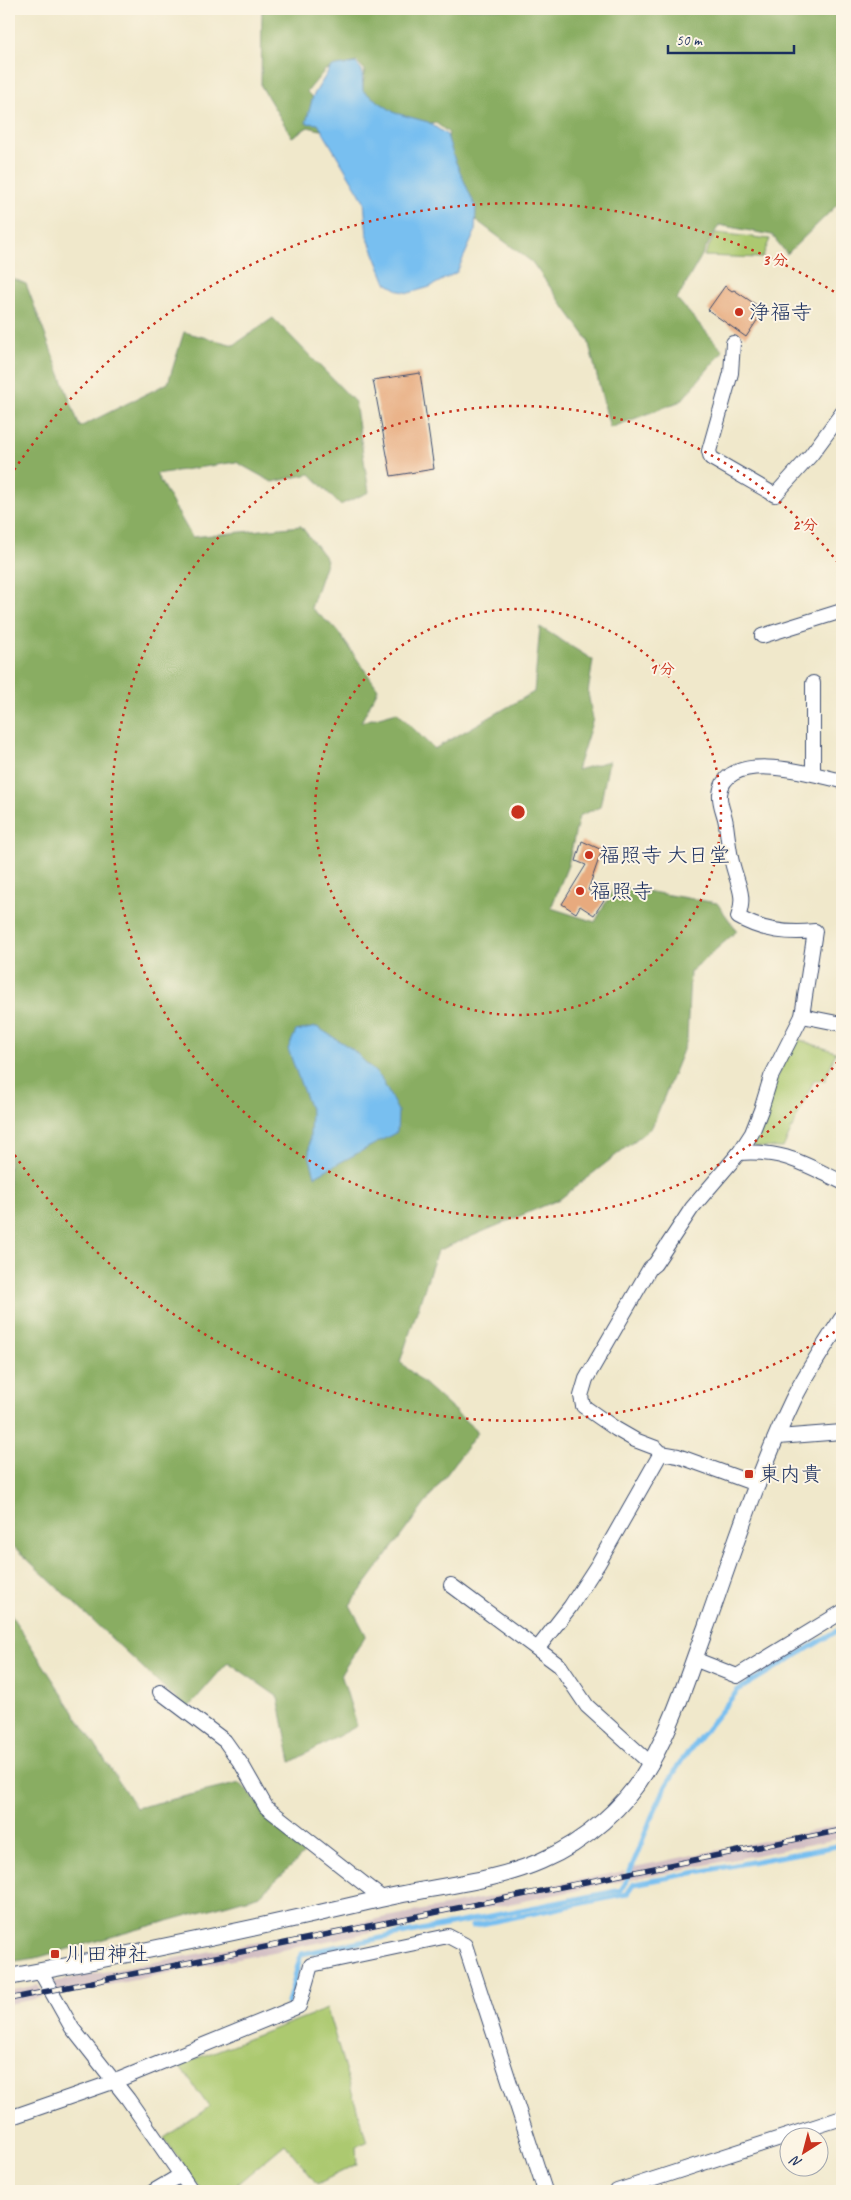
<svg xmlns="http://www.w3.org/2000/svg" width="851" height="2200" viewBox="0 0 851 2200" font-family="Caveat,'Klee One',sans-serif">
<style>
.industrial{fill:#d2bec3}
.green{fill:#acc970;stroke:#647c67}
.forest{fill:#89ad62;stroke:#526e60}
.water{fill:#78bff0;stroke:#4a77a7}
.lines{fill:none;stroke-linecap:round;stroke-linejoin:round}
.stream{stroke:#78bff0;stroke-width:5}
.building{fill:#e7aa7e}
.minor-casing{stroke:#3b4b6e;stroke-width:16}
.tertiary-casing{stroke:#3b4b6e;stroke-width:18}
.minor{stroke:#fff;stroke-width:14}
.tertiary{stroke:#fff;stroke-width:16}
.rail-casing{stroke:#1b2f5e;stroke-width:5.5}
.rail{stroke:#fcf5e5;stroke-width:4;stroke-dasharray:11;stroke-linecap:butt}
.ring{fill:none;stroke:#c8321e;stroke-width:2.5;stroke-dasharray:2.5 5}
.poi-dot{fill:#c8321e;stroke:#fcf5e5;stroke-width:2}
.labels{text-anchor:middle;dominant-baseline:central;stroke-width:4;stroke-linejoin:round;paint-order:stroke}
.poi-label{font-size:21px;fill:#1b2f5e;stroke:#fcf5e5;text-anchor:start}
.centre{fill:#c8321e;stroke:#fcf5e5;stroke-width:2.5}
.ring-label{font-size:15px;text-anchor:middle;font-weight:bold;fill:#c8321e;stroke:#fcf5e5;stroke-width:4;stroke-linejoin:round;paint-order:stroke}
</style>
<rect width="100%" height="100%" fill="#fcf5e5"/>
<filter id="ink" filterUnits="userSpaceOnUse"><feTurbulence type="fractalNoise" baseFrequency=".02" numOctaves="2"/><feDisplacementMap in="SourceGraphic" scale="10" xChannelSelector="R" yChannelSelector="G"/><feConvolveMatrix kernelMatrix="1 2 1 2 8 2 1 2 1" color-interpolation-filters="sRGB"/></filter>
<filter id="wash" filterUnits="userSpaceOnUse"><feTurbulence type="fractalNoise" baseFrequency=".0096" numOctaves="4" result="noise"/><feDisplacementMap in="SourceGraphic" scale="20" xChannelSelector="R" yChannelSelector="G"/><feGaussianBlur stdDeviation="1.12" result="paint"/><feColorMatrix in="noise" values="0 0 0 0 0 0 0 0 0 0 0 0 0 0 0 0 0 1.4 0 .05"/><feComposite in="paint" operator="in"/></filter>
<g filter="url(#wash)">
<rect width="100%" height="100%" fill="#f0e8cb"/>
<g class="industrial">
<polygon points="842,1825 842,1838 630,1880 634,1867"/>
<polygon points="625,1871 622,1881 60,1995 52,1982"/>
<polygon points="38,1985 45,1997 9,2004 9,1991"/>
</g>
<g class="green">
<polygon points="716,233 770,239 762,258 704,256"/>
<polygon points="794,1038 836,1052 825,1080 814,1080 783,1148 752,1147 750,1142"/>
<polygon points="327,2009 367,2142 356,2146 357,2164 317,2184 285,2144 237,2184 241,2191 202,2191 164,2138 209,2107 179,2065"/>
</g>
<g class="forest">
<polygon points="262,9 842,9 842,200 787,254 772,235 719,225 677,299 723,351 681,401 610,428 588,340 532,262 448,199 442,158 449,133 436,123 408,128 362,94 365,70 357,62 325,70 307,92 317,102 329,132 308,127 292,137 261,86"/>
<polygon points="9,277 26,284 80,427 168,383 184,332 234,345 273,318 355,402 369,492 340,505 310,474 272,482 236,462 156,474 192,537 301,526 327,560 311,608 336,629 378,689 361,722 397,712 434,749 534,692 540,627 593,660 588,693 593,719 577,770 609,761 600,807 579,816 568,865 551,908 595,922 615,886 717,903 737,931 690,972 687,1040 652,1127 560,1199 437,1251 400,1362 478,1432 350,1605 366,1635 341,1674 357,1726 291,1762 278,1697 228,1662 187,1709 12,1545 9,1546"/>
<polygon points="9,1612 136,1808 240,1783 304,1854 260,1895 36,1958 9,1962"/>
</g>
<g class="water">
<polygon points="356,63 362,70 363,91 395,113 428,122 447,135 454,158 476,208 475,232 457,272 430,287 409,293 400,291 386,283 367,236 364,201 318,124 306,123 313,96 331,67"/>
<polygon points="317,1027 352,1049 381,1078 398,1111 397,1132 315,1176 309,1155 311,1112 288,1049 296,1031"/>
</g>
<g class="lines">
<g class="stream">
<polyline points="472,1926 627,1894 634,1884 842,1845"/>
<polyline points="288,2003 301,1954 621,1890 625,1884 652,1816 666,1786 682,1760 738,1690 842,1628"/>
</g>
</g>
<g id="blocks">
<g class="building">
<polygon points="725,286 732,291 734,290 764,310 746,337 708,310"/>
<polygon points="420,373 434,469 391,476 373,380"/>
<polygon points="582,841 602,850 588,890 604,900 594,915 580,906 576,913 562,904 586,865 576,861"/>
</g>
</g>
</g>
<g filter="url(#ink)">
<use href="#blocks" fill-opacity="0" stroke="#3b4b6e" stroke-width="1"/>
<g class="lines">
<defs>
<g id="minor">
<polyline points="733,343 731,373 709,451 711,458 775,495 811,455 842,413"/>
<polyline points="762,636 842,611"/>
<polyline points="813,683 813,773"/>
<polyline points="802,1016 842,1024"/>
<path d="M739,1153c45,-3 63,10 103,29"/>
<polyline points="778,1437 842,1432"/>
<path d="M758,1485l-80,-29 -17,-3 -5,-5 -21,-8 -19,-11 -33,-23 -2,-10 5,-17 64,-111 5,-4 37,-56 47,-55 13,-20 9,-23 10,-33 31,-61 13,-85c-27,3 -53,0 -77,-14 8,-20 0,-32 -5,-51 -4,-14 -5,-28 -7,-42 -1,-10 -7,-19 -6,-30 5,-46 94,-20 122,-13"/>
<polyline points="451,1585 560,1666 587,1706 651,1764"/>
<polyline points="538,1648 570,1607 598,1564 661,1453"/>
<polyline points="694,1659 737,1676 842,1612"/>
<polyline points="160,1692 225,1741 242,1765 266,1807 382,1898"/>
<polyline points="40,1971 72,2028 128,2099 192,2191"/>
<polyline points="9,2118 113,2082 299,2006 311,1965 448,1936 465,1945 545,2191"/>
<polyline points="154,2191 181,2175"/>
<polyline points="617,2191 842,2118"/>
</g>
<path id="tertiary" d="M9,1977c124,-23 248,-49 371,-78 53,-13 111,-16 161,-38 44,-19 86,-55 109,-97 24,-42 39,-92 56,-137 27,-76 52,-154 87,-227 14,-28 32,-55 49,-81"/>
</defs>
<use href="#minor" class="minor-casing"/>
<use href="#tertiary" class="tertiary-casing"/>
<use href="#minor" class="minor"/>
<use href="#tertiary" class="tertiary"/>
<defs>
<polyline id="rail" points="9,1999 842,1830"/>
</defs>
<use href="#rail" class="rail-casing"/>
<use href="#rail" class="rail"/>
</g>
</g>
<g class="ring">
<circle cx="518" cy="812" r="203"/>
<path d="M842 1056A406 406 0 1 1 842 568"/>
<path d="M841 1328A609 609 0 0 1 10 1148M10 476A609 609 0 0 1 841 296"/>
</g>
<g class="poi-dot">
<circle cx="739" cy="312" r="5"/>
<circle cx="589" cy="855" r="5"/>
<circle cx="580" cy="891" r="5"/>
<rect x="744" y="1469" width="10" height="10" rx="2.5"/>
<rect x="50" y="1949" width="10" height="10" rx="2.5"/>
</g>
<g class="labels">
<g class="poi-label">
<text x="749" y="312">浄福寺</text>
<text x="599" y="855">福照寺 大日堂</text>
<text x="590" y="891">福照寺</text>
<text x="759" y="1474">東内貴</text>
<text x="65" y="1954">川田神社</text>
</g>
</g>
<circle cx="518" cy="812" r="8" class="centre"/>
<g class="ring-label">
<text x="775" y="265">3 分</text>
<text x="805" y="530">2 分</text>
<text x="662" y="674">1 分</text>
</g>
<rect width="851" height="2200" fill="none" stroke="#fcf5e5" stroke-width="30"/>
<g transform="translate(804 2152) rotate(216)"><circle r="24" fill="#fcf5e5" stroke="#a2a6af"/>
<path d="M0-4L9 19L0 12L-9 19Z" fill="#c8321e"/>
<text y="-8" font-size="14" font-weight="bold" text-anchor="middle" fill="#1b2f5e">N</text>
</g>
<path d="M668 45v8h126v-8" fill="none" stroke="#1b2f5e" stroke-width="2.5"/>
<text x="676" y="45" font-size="15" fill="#1b2f5e" stroke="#fcf5e5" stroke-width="4" paint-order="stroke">50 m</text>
</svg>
